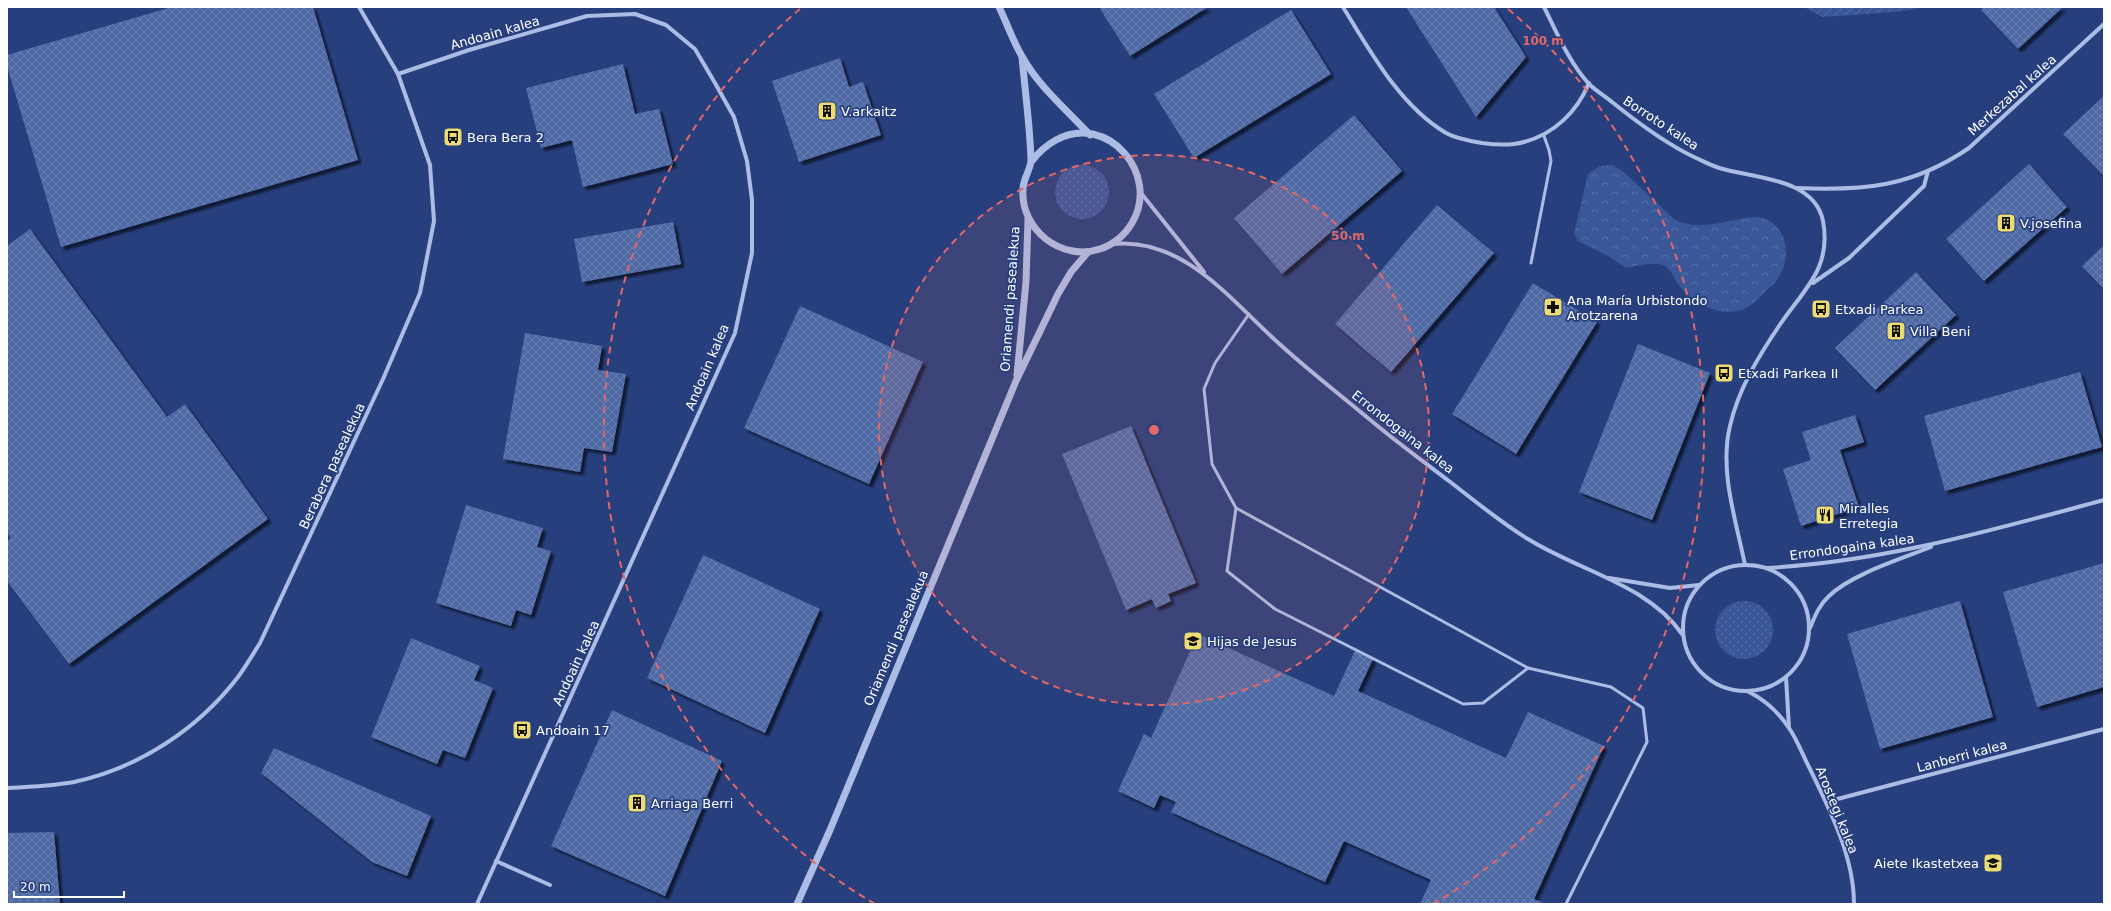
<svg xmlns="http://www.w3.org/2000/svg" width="2111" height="911" viewBox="0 0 2111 911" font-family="'DejaVu Sans',sans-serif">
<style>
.grass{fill:url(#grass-dots)}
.park{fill:url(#park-crowns)}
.garden{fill:url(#garden-furrows)}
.building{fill:url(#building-cross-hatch);filter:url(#shadow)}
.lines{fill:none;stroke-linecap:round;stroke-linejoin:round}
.service{stroke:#acbde5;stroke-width:3}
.minor{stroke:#acbde5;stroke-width:4}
.tertiary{stroke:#acbde5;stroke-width:7}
.ring{fill:none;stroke:#e26868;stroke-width:2;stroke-dasharray:7 5}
.labels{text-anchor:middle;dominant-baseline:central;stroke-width:3.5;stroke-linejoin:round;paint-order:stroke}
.street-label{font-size:13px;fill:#fff;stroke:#273f7d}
.poi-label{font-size:13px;fill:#fff;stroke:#273f7d;text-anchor:start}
.centre{fill:#e26868;stroke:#273f7d;stroke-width:2}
.ring-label{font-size:12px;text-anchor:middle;font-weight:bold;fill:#e26868;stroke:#273f7d;stroke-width:3.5;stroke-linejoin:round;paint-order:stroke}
</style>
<defs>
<pattern id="grass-dots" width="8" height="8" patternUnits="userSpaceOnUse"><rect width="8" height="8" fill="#3a579a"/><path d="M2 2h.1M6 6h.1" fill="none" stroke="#5870a9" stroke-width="1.8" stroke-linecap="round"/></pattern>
<pattern id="park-crowns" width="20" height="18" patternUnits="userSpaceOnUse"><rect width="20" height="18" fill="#3a579a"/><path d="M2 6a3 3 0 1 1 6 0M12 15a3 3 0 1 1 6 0" fill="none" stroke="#5870a9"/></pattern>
<pattern id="garden-furrows" width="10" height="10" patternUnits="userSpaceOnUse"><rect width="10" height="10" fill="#3a579a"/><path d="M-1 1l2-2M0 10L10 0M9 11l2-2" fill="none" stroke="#5870a9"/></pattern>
<pattern id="building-cross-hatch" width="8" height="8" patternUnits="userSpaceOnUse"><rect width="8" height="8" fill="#4f69a5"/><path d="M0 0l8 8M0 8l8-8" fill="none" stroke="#6980b2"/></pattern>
<filter id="shadow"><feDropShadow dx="3.5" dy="3.5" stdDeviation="1" flood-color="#0009"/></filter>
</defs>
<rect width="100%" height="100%" fill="#273f7d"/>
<g class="grass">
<circle cx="1082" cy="192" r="27"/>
<circle cx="1744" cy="630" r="29"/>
</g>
<path class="park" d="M1613,165l11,7 50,47c26,14 54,0 82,-2 30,3 37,37 23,60 -4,7 -12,12 -17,18 -7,7 -15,15 -25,16 -22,4 -45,-9 -58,-26 -6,-8 -8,-19 -20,-21 -10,-1 -23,2 -33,4l-16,-11 -32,-16 -4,-8 14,-59 12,-8z"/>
<polygon class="garden" points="1804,7 1927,7 1895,12 1822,17"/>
<g class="building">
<polygon points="172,7 313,7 358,160 61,247 7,66 7,55"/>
<polygon points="1099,7 1208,7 1130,56"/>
<polygon points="1406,7 1494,7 1526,57 1476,117"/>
<polygon points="1984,7 2063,7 2018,49 1981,10"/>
<polygon points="1291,10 1331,74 1194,158 1154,94"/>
<polygon points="840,58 849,87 863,82 881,135 799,162 772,81"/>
<polygon points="623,64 635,114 659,109 673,164 583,187 572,140 541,148 526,88"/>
<polygon points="2104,96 2104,174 2103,175 2063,134"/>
<polygon points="1354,115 1402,171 1282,274 1234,218"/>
<polygon points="2029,164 2067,207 1984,281 1946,239"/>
<polygon points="1437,205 1494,253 1391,372 1335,324"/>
<polygon points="673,222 681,264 582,282 574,239"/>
<polygon points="30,229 167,417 185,404 268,519 69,664 7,581 7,541 11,538 7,532 7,246"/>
<polygon points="2104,245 2104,289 2082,266"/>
<polygon points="1916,272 1956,315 1875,390 1835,348"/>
<polygon points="1533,283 1597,322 1516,454 1452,414"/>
<polygon points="800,306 923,362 869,484 744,428"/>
<polygon points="525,333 602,346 598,370 626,374 612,452 584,448 580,472 503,459"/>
<polygon points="1638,344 1710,373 1652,520 1579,492"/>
<polygon points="2080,372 2102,447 1945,491 1924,416"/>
<polygon points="1855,415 1864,442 1840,450 1859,507 1801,526 1783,469 1811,460 1802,432"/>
<polygon points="1131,426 1196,583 1168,594 1171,601 1156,608 1152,599 1126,610 1062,454"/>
<polygon points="466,505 543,528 537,547 551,551 531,615 516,610 511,626 436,603"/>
<polygon points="703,555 820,609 765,733 647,678"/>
<polygon points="2104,563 2104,687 2037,707 2003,592"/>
<polygon points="1960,601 1993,717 1880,749 1847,634"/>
<polygon points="1198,634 1334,696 1355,651 1373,659 1358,691 1506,758 1528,712 1604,746 1534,899 1546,904 1420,904 1431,880 1344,841 1325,882 1171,812 1176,802 1160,795 1154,808 1118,791 1144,734 1151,738"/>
<polygon points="411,638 480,666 474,680 493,688 465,758 443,750 437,764 371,737"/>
<polygon points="612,710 722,761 665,896 551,846"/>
<polygon points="274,748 431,816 407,876 372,862 261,773"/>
<polygon points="54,832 60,904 7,904 7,833"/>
</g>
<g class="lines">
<g class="service">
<polyline points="1531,263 1551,161 1549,150 1544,136"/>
<polyline points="1249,314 1215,363 1204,389 1212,464 1236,508 1528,668 1611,687 1643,708 1647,742 1566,904"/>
<polyline points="1236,508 1227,571 1275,609 1463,704 1483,703 1528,668"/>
</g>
<g class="minor">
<path d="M1343,7c27,44 57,99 103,126 11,6 24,8 36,10 14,2 28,3 42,-1 30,-8 53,-30 65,-59"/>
<path d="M1544,7c13,26 25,55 45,77 7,7 16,12 23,18 26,21 54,42 84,56 9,4 18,9 27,11 33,9 92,10 100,52 9,48 -20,69 -44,105 -21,31 -41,64 -49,100 -11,45 6,94 15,139"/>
<polyline points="398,74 469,50 587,16 635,14 666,25 695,49 715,83 734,117 747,161 752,200 752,253 735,333 477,904"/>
<path d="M1797,188c67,3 115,-1 172,-40l135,-124"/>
<polyline points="1141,193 1204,272"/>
<path d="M1113,244c74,-7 121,61 171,104 29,26 60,50 90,75 24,20 50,39 75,58 26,20 51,41 79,58 51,32 119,45 154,95"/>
<polyline points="1813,283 1849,258 1924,186 1928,171"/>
<circle cx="1746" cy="628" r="63"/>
<path d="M1766,568c117,-6 226,-38 338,-68"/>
<polyline points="1609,578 1670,588 1699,585"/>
<path d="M1810,628c5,-12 9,-23 19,-32 23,-22 72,-37 102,-49"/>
<polyline points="1786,677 1789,728"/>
<path d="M1749,692c16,8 30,21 40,36 9,13 14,28 21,41 20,41 44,88 44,135"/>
<path d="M7,788c22,-1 45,-2 67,-6 65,-14 124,-53 164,-105 8,-11 15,-23 22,-34l123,-264 37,-86 14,-72 -4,-56 -32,-91 -39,-67"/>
<polyline points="1826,802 2104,729"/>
<polyline points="496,861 550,885"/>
</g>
<g class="tertiary">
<path d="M999,7c8,16 14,35 24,51 17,30 44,52 67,77"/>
<path d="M1022,57c3,34 8,69 9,103 0,9 -8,19 -8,29 -3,40 38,73 77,60 13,-4 25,-14 32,-26 29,-49 -25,-111 -76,-83 -11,6 -18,13 -25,22"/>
<polyline points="1017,375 1026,282 1028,219"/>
<polyline points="797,904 830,830 1016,381 1058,294 1071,272 1088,252"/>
</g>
</g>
<circle cx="1154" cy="430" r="275" fill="#e26868" fill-opacity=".12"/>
<g class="ring">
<circle cx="1154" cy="430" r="275"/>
<path d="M875 904A550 550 0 0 1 800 9M1508 9A550 550 0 0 1 1433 904"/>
</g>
<defs>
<symbol id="building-square" viewBox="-11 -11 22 22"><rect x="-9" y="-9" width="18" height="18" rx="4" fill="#eddc72" stroke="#273f7d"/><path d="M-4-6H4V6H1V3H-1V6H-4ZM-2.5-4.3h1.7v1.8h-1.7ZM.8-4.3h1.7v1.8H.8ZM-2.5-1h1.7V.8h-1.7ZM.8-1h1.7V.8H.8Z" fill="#111"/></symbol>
<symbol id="bus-square" viewBox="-11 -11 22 22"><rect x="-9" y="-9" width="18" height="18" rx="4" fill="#eddc72" stroke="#273f7d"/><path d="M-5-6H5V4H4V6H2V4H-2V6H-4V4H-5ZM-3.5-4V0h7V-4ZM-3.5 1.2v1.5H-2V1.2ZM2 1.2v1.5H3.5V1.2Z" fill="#111"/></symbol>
<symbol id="pharmacy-square" viewBox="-11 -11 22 22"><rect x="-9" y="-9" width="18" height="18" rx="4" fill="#eddc72" stroke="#273f7d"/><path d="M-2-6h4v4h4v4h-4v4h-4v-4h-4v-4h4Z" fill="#111"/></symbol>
<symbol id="restaurant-square" viewBox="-11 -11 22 22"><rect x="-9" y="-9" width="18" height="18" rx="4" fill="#eddc72" stroke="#273f7d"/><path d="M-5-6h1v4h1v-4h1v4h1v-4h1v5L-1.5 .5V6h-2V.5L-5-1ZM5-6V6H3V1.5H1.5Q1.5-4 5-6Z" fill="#111"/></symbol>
<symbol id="school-square" viewBox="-11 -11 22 22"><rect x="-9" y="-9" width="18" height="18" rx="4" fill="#eddc72" stroke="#273f7d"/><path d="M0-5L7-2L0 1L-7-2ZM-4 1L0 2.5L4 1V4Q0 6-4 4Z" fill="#111"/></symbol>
</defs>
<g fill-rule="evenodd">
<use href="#building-square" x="816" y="100" width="22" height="22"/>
<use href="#bus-square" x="442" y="126" width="22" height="22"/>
<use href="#building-square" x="1995" y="212" width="22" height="22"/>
<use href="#pharmacy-square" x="1542" y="296" width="22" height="22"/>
<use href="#bus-square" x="1810" y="298" width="22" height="22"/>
<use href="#building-square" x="1885" y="320" width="22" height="22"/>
<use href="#bus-square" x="1713" y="362" width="22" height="22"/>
<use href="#restaurant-square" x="1814" y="504" width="22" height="22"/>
<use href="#school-square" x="1182" y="630" width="22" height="22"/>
<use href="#bus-square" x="511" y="719" width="22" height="22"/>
<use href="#building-square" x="626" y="792" width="22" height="22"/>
<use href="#school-square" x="1982" y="852" width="22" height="22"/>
</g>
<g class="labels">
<g class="street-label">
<text transform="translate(495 33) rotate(-16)">Andoain kalea</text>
<text transform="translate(2012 95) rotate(-42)">Merkezabal kalea</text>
<text transform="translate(1661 123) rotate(33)">Borroto kalea</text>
<text transform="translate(1010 299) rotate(-86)">Oriamendi pasealekua</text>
<text transform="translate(707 367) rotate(-67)">Andoain kalea</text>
<text transform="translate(1403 432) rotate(38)">Errondogaina kalea</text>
<text transform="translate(332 466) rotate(-65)">Berabera pasealekua</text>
<text transform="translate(1852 547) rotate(-8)">Errondogaina kalea</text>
<text transform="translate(896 638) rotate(-67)">Oriamendi pasealekua</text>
<text transform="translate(576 663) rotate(-65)">Andoain kalea</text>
<text transform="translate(1962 756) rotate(-15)">Lanberri kalea</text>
<text transform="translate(1837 810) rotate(68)">Arostegi kalea</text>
</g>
<g class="poi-label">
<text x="841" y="111">V.arkaitz</text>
<text x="467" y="137">Bera Bera 2</text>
<text x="2020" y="223">V.josefina</text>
<text x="1567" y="300">Ana María Urbistondo<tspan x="1567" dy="15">Arotzarena</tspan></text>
<text x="1835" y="309">Etxadi Parkea</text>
<text x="1910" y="331">Villa Beni</text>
<text x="1738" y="373">Etxadi Parkea II</text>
<text x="1839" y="508">Miralles<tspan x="1839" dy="15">Erretegia</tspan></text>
<text x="1207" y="641">Hijas de Jesus</text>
<text x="536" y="730">Andoain 17</text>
<text x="651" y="803">Arriaga Berri</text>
<text x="1979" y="863" text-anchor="end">Aiete Ikastetxea</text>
</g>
</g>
<circle cx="1154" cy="430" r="6" class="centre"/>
<g class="ring-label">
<text x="1543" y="45">100 m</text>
<text x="1348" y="240">50 m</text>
</g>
<rect width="2111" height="911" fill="none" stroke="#ffffff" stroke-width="16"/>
<path d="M14 891v6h110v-6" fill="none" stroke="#ffffff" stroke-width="2"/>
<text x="20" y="891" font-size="12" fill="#ffffff" stroke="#273f7d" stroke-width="3" paint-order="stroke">20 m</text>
</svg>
